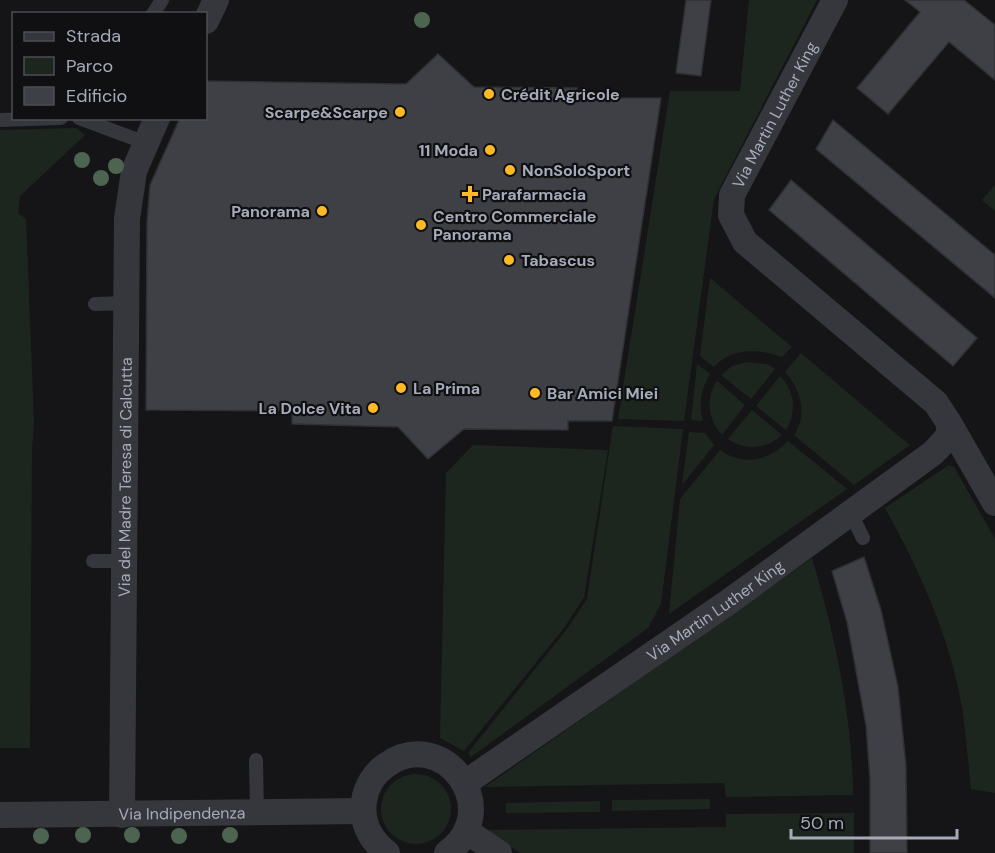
<svg xmlns="http://www.w3.org/2000/svg" width="995" height="853" viewBox="0 0 995 853" font-family="'DM Sans',sans-serif">
<style>
.green{fill:#1d261e}
.building{fill:#3f4045;stroke:#2f2f34;stroke-width:1.5}
.lines{fill:none;stroke-linecap:round;stroke-linejoin:round}
.lane{stroke:#36373d;stroke-width:14}
.street{stroke:#36373d;stroke-width:26}
.tree{fill:#4d6450}
.poi-dot{fill:#ffb925;stroke:#101012;stroke-width:2}
.labels{text-anchor:middle;dominant-baseline:central;stroke-width:4.5;stroke-linejoin:round;paint-order:stroke}
.poi-label{font-size:16px;font-weight:bold;fill:#a6abb9;stroke:#101012;text-anchor:start}
.street-label{font-size:16px;fill:#a6abb9;stroke:#101012}
</style>
<rect width="100%" height="100%" fill="#151517"/>
<g class="green">
<polygon points="749,0 817,0 714,199 684,421 618,419 670,91 740,91"/>
<polygon points="76,128 85,135 20,196 18,213 26,219 34,423 32,449 30,748 0,748 0,130"/>
<polygon points="995,185 995,211 982,200"/>
<path d="M710,278l82,69 -10,10c-23,-8 -50,-10 -68,10l-14,-11z"/>
<path d="M801,353l100,85 9,7 -56,40 -60,-50c14,-20 7,-46 -9,-63z"/>
<polygon points="747,362 767,364 775,369 751,399 721,375 732,366"/>
<path d="M697,364l13,10c-9,15 -12,30 -7,47l-12,-1z"/>
<path d="M780,376c15,15 17,36 6,54l-30,-24z"/>
<path d="M717,381l28,24 -23,30c-14,-15 -17,-37 -5,-54z"/>
<path d="M752,410l30,25c-15,14 -37,16 -54,4z"/>
<polygon points="613,426 683,429 661,604 648,628 471,757 468,753 567,629 587,599"/>
<polygon points="689,432 705,433 714,445 682,485"/>
<path d="M788,441l59,48 -178,125 11,-115 40,-49c23,17 50,10 68,-9z"/>
<polygon points="473,445 608,450 584,597 564,628 464,751 440,738 446,473"/>
<path d="M949,465l5,2 41,72v254l-24,-4c-3,-27 -5,-55 -9,-82 -12,-70 -43,-138 -77,-199z"/>
<path d="M812,558c23,78 40,155 41,237l-127,2 -2,-14 -239,4z"/>
<circle cx="416" cy="809" r="35"/>
<polygon points="710,799 710,809 612,811 612,800"/>
<polygon points="600,801 600,812 506,813 506,803"/>
<polygon points="854,813 854,853 520,853 486,830 726,827 726,814"/>
</g>
<g class="building">
<polygon points="686,0 711,0 701,76 676,73"/>
<polygon points="905,0 964,0 995,25 995,80 949,42 888,114 857,88 920,12"/>
<polygon points="438,54 474,87 577,88 577,98 661,98 612,421 568,421 568,430 464,429 428,459 398,427 292,424 292,411 146,410 147,222 150,185 180,118 206,118 206,81 406,84"/>
<polygon points="833,120 995,255 995,298 816,149"/>
<polygon points="791,180 977,338 953,366 769,210"/>
<polygon points="864,557 881,610 898,687 906,766 907,853 870,853 870,779 866,725 847,622 832,571"/>
</g>
<g class="lines">
<g class="lane">
<polyline points="153,14 162,0"/>
<polyline points="79,118 146,143"/>
<polyline points="0,120 61,118"/>
<polyline points="95,304 127,303"/>
<polyline points="850,512 863,538"/>
<polyline points="93,561 124,561"/>
<polyline points="256,760 257,814"/>
</g>
<g class="street">
<polyline points="206,21 216,0"/>
<polyline points="949,423 995,503"/>
<path id="s1" d="M465,783l262,-180 206,-150 16,-17v-13l-13,-20 -191,-161 -14,-27 1,-20 103,-195"/>
<path id="s2" d="M0,815l363,-4"/>
<path id="s3" d="M122,815l5,-596 7,-48 23,-53"/>
<polyline points="466,831 499,853"/>
<path d="M387,853c-17,-13 -26,-31 -23,-52 2,-14 10,-27 21,-35 57,-43 122,43 62,87"/>
</g>
</g>
<g class="tree">
<circle cx="422" cy="20" r="8"/>
<circle cx="82" cy="160" r="8"/>
<circle cx="116" cy="166" r="8"/>
<circle cx="101" cy="178" r="8"/>
<circle cx="83" cy="835" r="8"/>
<circle cx="132" cy="835" r="8"/>
<circle cx="230" cy="835" r="8"/>
<circle cx="41" cy="836" r="8"/>
<circle cx="179" cy="836" r="8"/>
</g>
<g class="poi-dot">
<circle cx="489" cy="94" r="6"/>
<circle cx="400" cy="112" r="6"/>
<circle cx="490" cy="150" r="6"/>
<circle cx="510" cy="170" r="6"/>
<path d="M467 185h6v6h6v6h-6v6h-6v-6h-6v-6h6z"/>
<circle cx="322" cy="211" r="6"/>
<circle cx="421" cy="225" r="6"/>
<circle cx="509" cy="260" r="6"/>
<circle cx="401" cy="388" r="6"/>
<circle cx="535" cy="393" r="6"/>
<circle cx="373" cy="408" r="6"/>
</g>
<g class="labels">
<g class="poi-label">
<text x="501" y="94">Crédit Agricole</text>
<text x="388" y="112" text-anchor="end">Scarpe&amp;Scarpe</text>
<text x="478" y="150" text-anchor="end">11 Moda</text>
<text x="522" y="170">NonSoloSport</text>
<text x="482" y="194">Parafarmacia</text>
<text x="310" y="211" text-anchor="end">Panorama</text>
<text x="433" y="216">Centro Commerciale<tspan x="433" dy="18">Panorama</tspan></text>
<text x="521" y="260">Tabascus</text>
<text x="413" y="388">La Prima</text>
<text x="547" y="393">Bar Amici Miei</text>
<text x="361" y="408" text-anchor="end">La Dolce Vita</text>
</g>
<g class="street-label">
<text stroke="none"><textPath href="#s1" startOffset="1024">Via Martin Luther King</textPath></text>
<text stroke="none"><textPath href="#s3" startOffset="338">Via del Madre Teresa di Calcutta</textPath></text>
<text stroke="none"><textPath href="#s1" startOffset="304">Via Martin Luther King</textPath></text>
<text stroke="none"><textPath href="#s2" startOffset="182">Via Indipendenza</textPath></text>
</g>
</g>
<rect x="12" y="12" width="195" height="108" fill="#101012" stroke="#4c4e55" stroke-width="1.5"/>
<rect x="24" y="32" width="30" height="9" fill="#36373d" stroke="#4c4e55" stroke-width="1.5"/>
<text x="66" y="42" font-size="18" fill="#a6abb9">Strada</text>
<rect x="24" y="57" width="30" height="18" fill="#1d261e" stroke="#4c4e55" stroke-width="1.5"/>
<text x="66" y="72" font-size="18" fill="#a6abb9">Parco</text>
<rect x="24" y="87" width="30" height="18" fill="#3f4045" stroke="#4c4e55" stroke-width="1.5"/>
<text x="66" y="102" font-size="18" fill="#a6abb9">Edificio</text>
<path d="M791 829v9h166v-9" fill="none" stroke="#a6abb9" stroke-width="3"/>
<text x="800" y="829" font-size="18" fill="#a6abb9" stroke="#101012" stroke-width="4.5" paint-order="stroke">50 m</text>
</svg>
